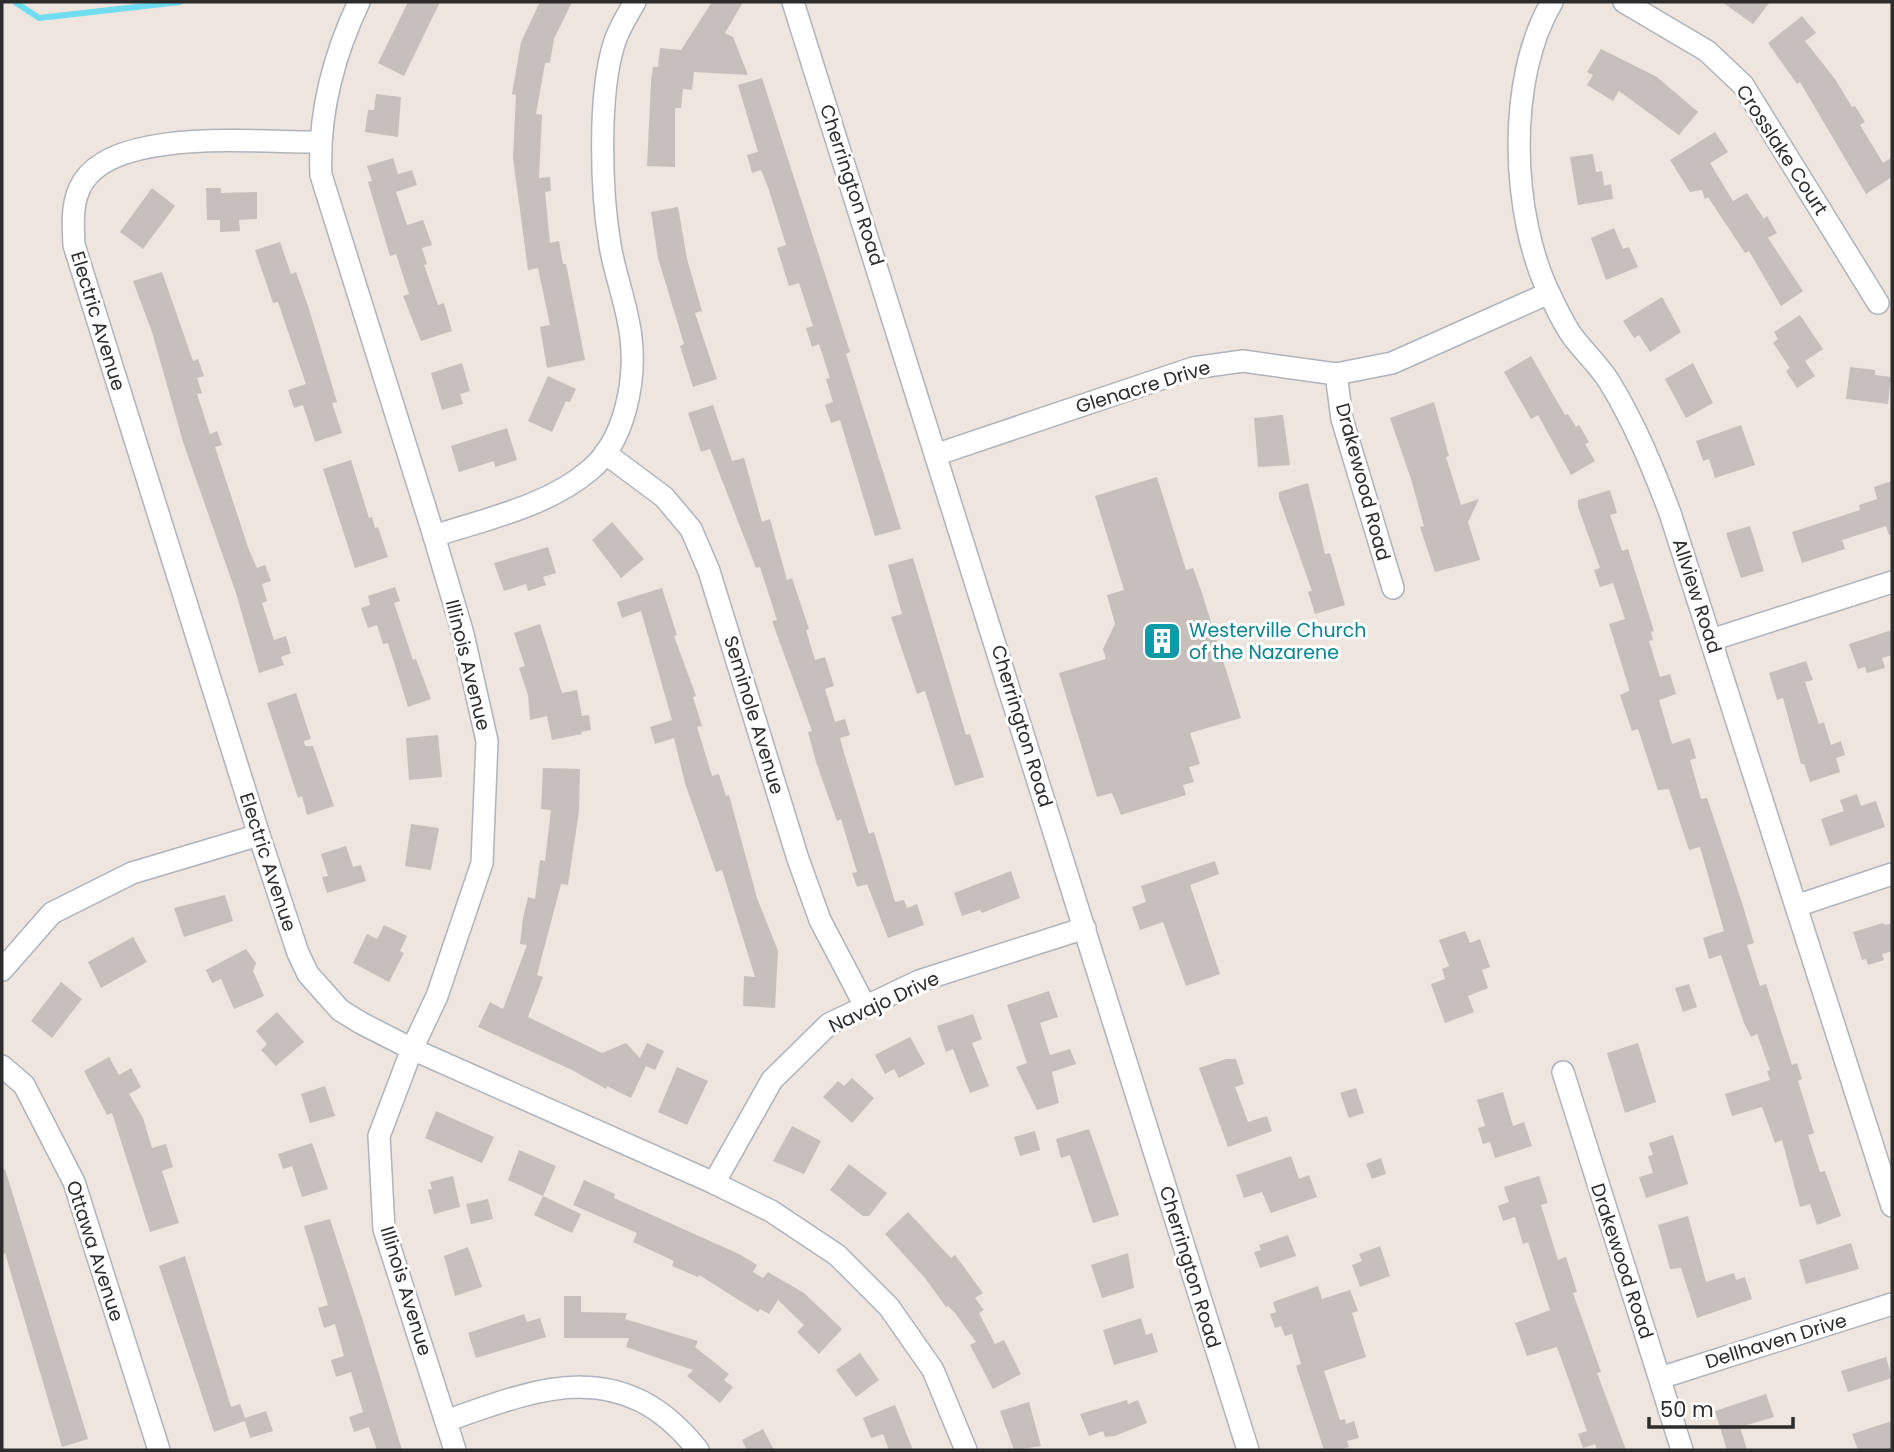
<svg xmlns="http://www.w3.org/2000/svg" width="1894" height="1452" viewBox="0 0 1894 1452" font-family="Poppins,sans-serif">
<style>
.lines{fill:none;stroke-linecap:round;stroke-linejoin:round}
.stream{stroke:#71ddf0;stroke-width:6}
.building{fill:#c6bfbb}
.minor-casing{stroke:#aeb3bc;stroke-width:24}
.minor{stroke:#fff;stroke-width:21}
.labels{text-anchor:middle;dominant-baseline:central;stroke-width:6;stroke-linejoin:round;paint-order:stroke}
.street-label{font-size:19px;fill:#2c2c2c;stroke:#fff}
.culture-label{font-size:19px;fill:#0d838f;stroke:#fff;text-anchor:start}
</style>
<rect width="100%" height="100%" fill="#eee5de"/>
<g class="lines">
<polyline class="stream" points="15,2 39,18 180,2"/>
</g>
<g class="building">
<polygon points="408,2 440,2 404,76 378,63"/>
<polygon points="540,2 572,2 554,39 550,63 545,63 536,114 542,115 539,178 550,177 551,191 545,192 550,243 559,241 563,264 566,264 585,360 547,368 540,327 550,325 538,268 528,270 513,158 516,95 512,94 521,42"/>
<polygon points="712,2 743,2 725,33 733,37 748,75 694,72 692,90 683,89 681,108 675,108 675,167 647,166 651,82 653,67 658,67 660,48 681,50"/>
<polygon points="1722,2 1770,2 1753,24"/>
<polygon points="1802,16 1816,33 1805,41 1835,79 1852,107 1855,106 1865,122 1860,125 1883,163 1892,157 1892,177 1866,194 1800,82 1797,84 1768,43"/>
<polygon points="1601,49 1657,77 1698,112 1679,135 1619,91 1613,101 1587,85 1593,75 1587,72"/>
<polygon points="762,78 850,352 846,354 901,529 875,536 840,420 831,423 825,405 833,402 826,379 830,378 819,344 812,347 806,328 813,326 799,283 789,286 777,248 786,245 768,187 761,170 752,173 747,155 758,152 738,85"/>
<polygon points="376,94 401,97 398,137 365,132 368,110 374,110"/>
<polygon points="1715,132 1728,152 1710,163 1733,201 1747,193 1764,219 1767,216 1777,233 1768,238 1803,291 1781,306 1749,251 1745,253 1708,197 1705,199 1702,190 1690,192 1670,160"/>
<polygon points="1593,154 1596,172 1602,171 1604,186 1611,184 1613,199 1578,205 1570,157"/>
<polygon points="393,158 398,174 412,170 417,185 396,192 407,225 423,220 432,245 422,248 427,264 424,265 438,305 444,303 452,331 421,341 403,296 409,294 396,254 390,256 368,182 372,181 367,166"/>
<polygon points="152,188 175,206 143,249 120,232"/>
<polygon points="206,188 221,188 221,193 257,192 257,219 239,220 240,231 220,232 220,220 207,220"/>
<polygon points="678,207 687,259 702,311 695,313 717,379 693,387 680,346 684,344 658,258 651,212"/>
<polygon points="1614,228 1623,249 1629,247 1638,267 1606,280 1591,238"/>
<polygon points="280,242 291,274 296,272 309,309 337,402 332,403 342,433 315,442 303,405 294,408 288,390 306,384 278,302 273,303 255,250"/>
<polygon points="162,272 193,361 198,359 204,376 197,378 202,393 197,394 210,434 217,431 222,445 215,447 249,550 257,568 265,565 271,581 262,584 267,601 262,603 274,640 286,636 291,653 281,657 284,665 259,673 236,593 183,442 152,332 133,281"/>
<polygon points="1662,297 1681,332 1650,352 1639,335 1634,338 1623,321"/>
<polygon points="1800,315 1823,349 1805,361 1815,376 1797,388 1786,371 1790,368 1773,343 1778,339 1774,332"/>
<polygon points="1531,356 1565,415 1568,414 1576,427 1579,425 1589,442 1585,444 1595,461 1571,475 1538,415 1531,419 1504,372"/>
<polygon points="462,363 470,391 460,394 463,404 442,410 431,373"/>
<polygon points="1693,363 1713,403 1686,418 1665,379"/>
<polygon points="1850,367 1875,370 1875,375 1891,377 1888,404 1846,399"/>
<polygon points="548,376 576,389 570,402 566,401 552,432 528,421"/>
<polygon points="1434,402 1449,456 1446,457 1461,505 1479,499 1468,522 1480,560 1435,572 1420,527 1424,526 1411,479 1390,418"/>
<polygon points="713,405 732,461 744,458 762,522 770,519 787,580 792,578 809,629 806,630 815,660 825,657 834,686 825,689 835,722 845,719 850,735 840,738 844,753 869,834 874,832 895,902 904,900 907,908 917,904 924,925 888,938 867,884 857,887 852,873 857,872 841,819 837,821 816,762 808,732 812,731 772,621 777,620 760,567 756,568 710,449 701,452 688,413"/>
<polygon points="1283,415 1290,465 1258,467 1254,418"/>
<polygon points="1741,425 1755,465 1715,478 1709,459 1703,461 1696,441"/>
<polygon points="507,428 517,460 495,467 494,461 459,472 451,446"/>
<polygon points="351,460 369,518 372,517 375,528 378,527 388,557 355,568 323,469"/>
<polygon points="1157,477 1186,570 1193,568 1201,590 1241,718 1190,733 1200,764 1189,767 1194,782 1183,785 1186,795 1121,815 1112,793 1097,797 1059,673 1106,659 1103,649 1115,624 1107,595 1124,590 1095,496"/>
<polygon points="1892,481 1892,535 1889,535 1886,526 1842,540 1845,549 1802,563 1792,532 1860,510 1859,505 1877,499 1874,487"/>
<polygon points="1308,483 1325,554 1330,553 1345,605 1315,614 1308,592 1312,591 1279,498 1279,492"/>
<polygon points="1610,490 1617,513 1610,515 1622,551 1628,549 1642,593 1654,631 1651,632 1653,640 1649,641 1660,677 1670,674 1676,694 1659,700 1672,744 1690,738 1696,758 1690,760 1701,799 1707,798 1742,903 1754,943 1747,945 1760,986 1766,984 1792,1065 1797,1063 1802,1079 1798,1081 1814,1133 1808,1135 1820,1172 1825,1171 1841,1216 1817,1225 1810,1204 1800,1207 1782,1140 1775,1143 1762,1107 1732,1116 1725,1094 1770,1080 1767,1071 1770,1070 1757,1034 1751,1037 1744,1023 1721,955 1709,959 1703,938 1724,931 1700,847 1689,850 1669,789 1658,790 1638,729 1632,731 1620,695 1629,691 1629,688 1609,624 1625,619 1613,583 1600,587 1594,570 1600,568 1578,507 1578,500"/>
<polygon points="612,522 644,559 621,578 592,540"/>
<polygon points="1750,526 1764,571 1741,578 1726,533"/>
<polygon points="548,547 556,573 543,577 546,585 528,591 526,584 504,591 494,563"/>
<polygon points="913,558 966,735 970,734 984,777 955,786 925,691 917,694 891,617 902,614 888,565"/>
<polygon points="395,587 400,601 394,603 413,660 416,659 431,699 408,707 388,643 383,644 377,625 368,628 361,608 370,605 368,596"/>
<polygon points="662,588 677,635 674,636 696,696 693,697 702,726 697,727 712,776 719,774 726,796 729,795 757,898 778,951 775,1008 743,1006 744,976 755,977 722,870 716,872 685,783 674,738 655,744 650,727 672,720 641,611 622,618 617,602"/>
<polygon points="540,624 562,693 577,690 582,716 589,715 591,730 581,732 582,734 552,740 547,716 530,720 528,695 519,668 525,666 514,633"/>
<polygon points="1892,630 1892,655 1882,658 1885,668 1867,673 1865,667 1858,669 1849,644"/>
<polygon points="1806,661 1813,680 1805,682 1819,724 1824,722 1831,745 1841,741 1845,755 1836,758 1840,772 1810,782 1804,764 1801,764 1783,698 1777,700 1769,673"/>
<polygon points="296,693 311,739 304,741 305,746 313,746 334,806 307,815 302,796 298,798 267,703"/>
<polygon points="438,735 442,777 409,780 406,738"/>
<polygon points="543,768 580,769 579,811 568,885 561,884 537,975 543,977 528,1017 602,1053 626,1043 640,1058 647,1043 664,1051 655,1070 646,1066 631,1098 607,1086 606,1089 572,1070 478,1027 490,1002 503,1009 527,945 520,944 523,918 528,897 535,899 540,860 545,861 551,810 541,809"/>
<polygon points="1857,794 1861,806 1876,801 1885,827 1830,846 1821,819 1844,811 1840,800"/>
<polygon points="411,824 439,828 431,870 405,866"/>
<polygon points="346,846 353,867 361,865 366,881 327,893 322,877 328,876 321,854"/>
<polygon points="1215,861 1219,874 1190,885 1220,974 1186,986 1163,922 1140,930 1132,907 1146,902 1141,886"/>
<polygon points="1011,871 1020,898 982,913 980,910 962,916 954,893"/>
<polygon points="225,895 233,921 184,937 174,908"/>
<polygon points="1883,923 1885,925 1892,923 1892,951 1882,954 1884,960 1868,965 1866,959 1862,960 1853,932"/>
<polygon points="384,925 407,936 400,951 404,953 389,982 353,963 367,934 377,939"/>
<polygon points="1465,931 1470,943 1480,939 1490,967 1482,970 1488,988 1468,996 1474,1012 1445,1023 1431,984 1445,979 1442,969 1449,966 1439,940"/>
<polygon points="133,937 147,962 101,988 88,962"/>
<polygon points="246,949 256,963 253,971 264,996 234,1009 221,979 212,983 206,970"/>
<polygon points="61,982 82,999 52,1038 31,1021"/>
<polygon points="1689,984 1697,1007 1683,1012 1675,988"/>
<polygon points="1049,991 1058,1017 1040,1023 1050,1055 1070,1049 1076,1064 1052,1072 1059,1103 1037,1110 1016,1067 1027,1063 1007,1005"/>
<polygon points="277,1012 304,1042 276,1066 261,1050 267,1044 256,1031"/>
<polygon points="973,1014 982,1039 972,1043 989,1086 970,1093 953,1049 946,1052 937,1026"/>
<polygon points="910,1037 925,1064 899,1078 894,1069 885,1074 875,1055"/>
<polygon points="1638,1043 1656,1102 1625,1113 1607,1053"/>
<polygon points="109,1057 119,1075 131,1068 141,1087 129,1094 143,1118 152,1148 166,1144 173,1167 162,1171 179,1223 150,1232 112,1113 107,1115 84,1071"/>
<polygon points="1226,1059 1236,1059 1244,1084 1235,1087 1248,1122 1267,1116 1272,1131 1228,1147 1199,1068"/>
<polygon points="677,1067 708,1081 687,1125 658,1112"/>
<polygon points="852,1078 874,1098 852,1123 823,1097 838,1081 844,1086"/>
<polygon points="325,1086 335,1116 310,1123 301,1094"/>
<polygon points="1356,1088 1364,1113 1349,1118 1340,1093"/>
<polygon points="1503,1092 1513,1126 1524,1122 1532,1146 1495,1158 1490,1142 1483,1144 1478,1128 1485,1126 1477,1100"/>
<polygon points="436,1111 494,1137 482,1163 425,1138"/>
<polygon points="792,1126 821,1141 804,1174 773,1161"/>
<polygon points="1089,1129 1119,1215 1093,1223 1070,1155 1061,1158 1056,1139"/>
<polygon points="1035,1131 1040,1150 1020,1156 1014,1137"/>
<polygon points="1673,1135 1688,1184 1646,1198 1639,1177 1653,1173 1648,1156 1653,1155 1649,1143"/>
<polygon points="312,1143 328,1189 302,1197 292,1166 283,1169 278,1154"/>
<polygon points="519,1150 556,1166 543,1196 508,1180"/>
<polygon points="1291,1156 1299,1179 1309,1175 1317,1197 1271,1213 1262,1192 1244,1198 1236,1175"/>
<polygon points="1381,1158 1386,1174 1372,1179 1366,1164"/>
<polygon points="849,1164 887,1193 869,1216 863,1216 830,1190"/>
<polygon points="5,1169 88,1439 62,1447 5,1253 2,1254 2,1170"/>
<polygon points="453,1176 460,1207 434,1214 428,1190 432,1189 430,1182"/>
<polygon points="1539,1176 1548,1203 1541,1205 1558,1260 1566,1257 1577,1292 1573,1293 1601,1372 1597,1373 1626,1450 1597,1450 1595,1444 1583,1448 1578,1434 1587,1431 1557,1347 1527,1356 1515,1323 1550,1310 1528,1242 1523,1244 1515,1217 1503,1221 1498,1206 1509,1202 1504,1187"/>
<polygon points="584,1180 615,1194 614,1198 739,1254 757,1265 753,1272 763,1278 768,1272 804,1293 842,1329 819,1354 797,1332 804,1325 778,1300 769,1314 760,1309 758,1312 699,1275 698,1277 672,1266 674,1261 633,1242 637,1233 573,1205"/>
<polygon points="543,1196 581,1214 572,1233 534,1215"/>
<polygon points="488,1199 493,1219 471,1224 466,1204"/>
<polygon points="908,1212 951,1258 955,1255 983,1293 975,1298 984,1310 979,1313 995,1344 1004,1340 1021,1374 993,1389 970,1345 976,1342 955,1313 948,1306 946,1307 925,1278 885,1234"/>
<polygon points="1688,1216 1706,1282 1734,1273 1736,1280 1745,1277 1752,1299 1697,1318 1681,1268 1670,1269 1658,1225"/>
<polygon points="330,1219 362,1318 402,1450 377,1450 369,1427 354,1432 349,1417 363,1412 351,1372 336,1377 331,1360 344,1356 335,1324 324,1328 318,1308 328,1305 304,1226"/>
<polygon points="1288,1235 1296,1256 1260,1268 1254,1252 1261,1250 1259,1245"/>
<polygon points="1851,1243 1859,1269 1806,1284 1799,1260"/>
<polygon points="1380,1246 1390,1276 1360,1287 1352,1265 1362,1261 1359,1254"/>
<polygon points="468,1247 482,1287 455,1296 444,1256"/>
<polygon points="1128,1253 1134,1288 1102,1298 1091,1265"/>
<polygon points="185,1256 231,1407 240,1404 245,1418 266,1411 273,1431 250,1438 245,1421 214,1432 159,1266"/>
<polygon points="1318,1286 1322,1299 1350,1290 1358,1311 1352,1313 1366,1357 1324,1371 1340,1420 1345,1419 1346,1424 1354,1421 1359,1438 1347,1441 1349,1447 1340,1450 1324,1450 1296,1366 1301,1364 1292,1334 1285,1336 1281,1326 1275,1328 1270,1314 1276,1312 1273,1302"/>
<polygon points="564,1296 581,1296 581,1312 627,1313 625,1319 698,1341 695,1347 729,1374 724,1380 733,1387 720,1403 687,1376 693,1370 626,1347 629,1338 564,1338"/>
<polygon points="524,1314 527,1322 540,1318 546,1337 476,1358 468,1333"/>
<polygon points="1141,1318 1146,1335 1152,1333 1158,1352 1114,1365 1103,1330"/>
<polygon points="860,1353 879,1380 856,1397 836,1370"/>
<polygon points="1886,1357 1892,1378 1848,1392 1841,1371"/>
<polygon points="1766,1394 1774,1417 1740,1427 1747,1450 1727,1450 1715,1411"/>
<polygon points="1127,1400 1128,1404 1138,1400 1147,1423 1115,1436 1105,1437 1103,1431 1089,1436 1080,1414"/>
<polygon points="1029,1402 1041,1446 1014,1450 1000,1411"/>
<polygon points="895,1405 913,1450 889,1450 883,1434 871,1438 863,1418"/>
<polygon points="1892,1421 1892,1450 1858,1450 1852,1434"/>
<polygon points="763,1429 774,1450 747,1450 742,1440"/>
</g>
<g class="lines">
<defs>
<g id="minor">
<path d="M359,2c-26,55 -41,112 -38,173l113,361 29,98 24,107 -5,122 -45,133 -25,53 -33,87 5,93 71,221"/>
<polyline points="793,2 1248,1450"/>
<path d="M1552,2c-46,77 -41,214 -2,293 7,14 14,30 23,42 12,16 27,29 37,46 25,41 43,85 60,130l222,693"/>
<polyline points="1624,2 1707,51 1743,85 1878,303"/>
<path d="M319,142c-58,1 -202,-15 -236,40 -12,19 -10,42 -9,63l185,590 39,118 10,21 32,36 21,13 51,26 302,134 57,28 66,44 52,52 44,63 33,80"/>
<polyline points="1336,374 1342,419 1393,588"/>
<polyline points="605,453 664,497 691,529 709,571 798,859 820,920 865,1006"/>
<polyline points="938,454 1193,368 1243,361 1336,374 1392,363 1549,293"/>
<path d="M434,536c52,-17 114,-30 156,-66 35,-29 46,-89 41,-132 -3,-31 -16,-62 -21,-93 -9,-53 -12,-150 4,-201 4,-14 14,-30 21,-42"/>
<polyline points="1711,640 1892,582"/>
<polyline points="1796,906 1892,874"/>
<polyline points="2,970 52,913 132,873 259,835"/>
<polyline points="2,1066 24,1085 74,1182 159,1450"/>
<polyline points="1563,1072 1682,1450"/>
<polyline points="714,1183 772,1080 829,1024 919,981 1085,928"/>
<polyline points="1660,1378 1892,1304"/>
<path d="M446,1421c97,-35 177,-65 252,29"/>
</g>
</defs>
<use href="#minor" class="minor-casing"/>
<use href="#minor" class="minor"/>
</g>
<defs>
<symbol id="building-square" viewBox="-11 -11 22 22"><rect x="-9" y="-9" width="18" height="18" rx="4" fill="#0f9aa8" stroke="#fff"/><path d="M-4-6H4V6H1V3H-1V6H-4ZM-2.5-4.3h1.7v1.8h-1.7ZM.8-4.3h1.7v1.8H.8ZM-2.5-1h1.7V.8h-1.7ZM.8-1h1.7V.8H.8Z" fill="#fff"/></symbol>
</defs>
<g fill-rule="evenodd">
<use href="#building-square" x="1140" y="619" width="44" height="44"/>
</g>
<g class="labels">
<g class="street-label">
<text transform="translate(1782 150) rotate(57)">Crosslake Court</text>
<text transform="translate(852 185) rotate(72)">Cherrington Road</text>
<text transform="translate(98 321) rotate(73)">Electric Avenue</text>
<text transform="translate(1143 387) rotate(-17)">Glenacre Drive</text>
<text transform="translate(1363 482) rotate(75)">Drakewood Road</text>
<text transform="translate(1697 596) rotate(72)">Allview Road</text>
<text transform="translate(468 665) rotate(76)">Illinois Avenue</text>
<text transform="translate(754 715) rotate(73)">Seminole Avenue</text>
<text transform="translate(1022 726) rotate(73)">Cherrington Road</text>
<text transform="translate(268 862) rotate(72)">Electric Avenue</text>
<text transform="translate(884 1002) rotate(-25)">Navajo Drive</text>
<text transform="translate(95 1251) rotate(72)">Ottawa Avenue</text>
<text transform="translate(1622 1261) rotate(72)">Drakewood Road</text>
<text transform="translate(1190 1267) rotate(73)">Cherrington Road</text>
<text transform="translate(406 1291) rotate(73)">Illinois Avenue</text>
<text transform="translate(1776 1341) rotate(-17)">Dellhaven Drive</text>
</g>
<g class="culture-label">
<text x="1189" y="630">Westerville Church<tspan x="1189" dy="22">of the Nazarene</tspan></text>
</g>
</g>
<rect width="1894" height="1452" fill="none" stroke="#2c2c2c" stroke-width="7"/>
<path d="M1649 1417v10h144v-10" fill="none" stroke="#2c2c2c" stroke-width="3.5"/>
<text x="1660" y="1417" font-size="21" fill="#2c2c2c" stroke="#ffffff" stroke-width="5" paint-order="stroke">50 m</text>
</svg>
